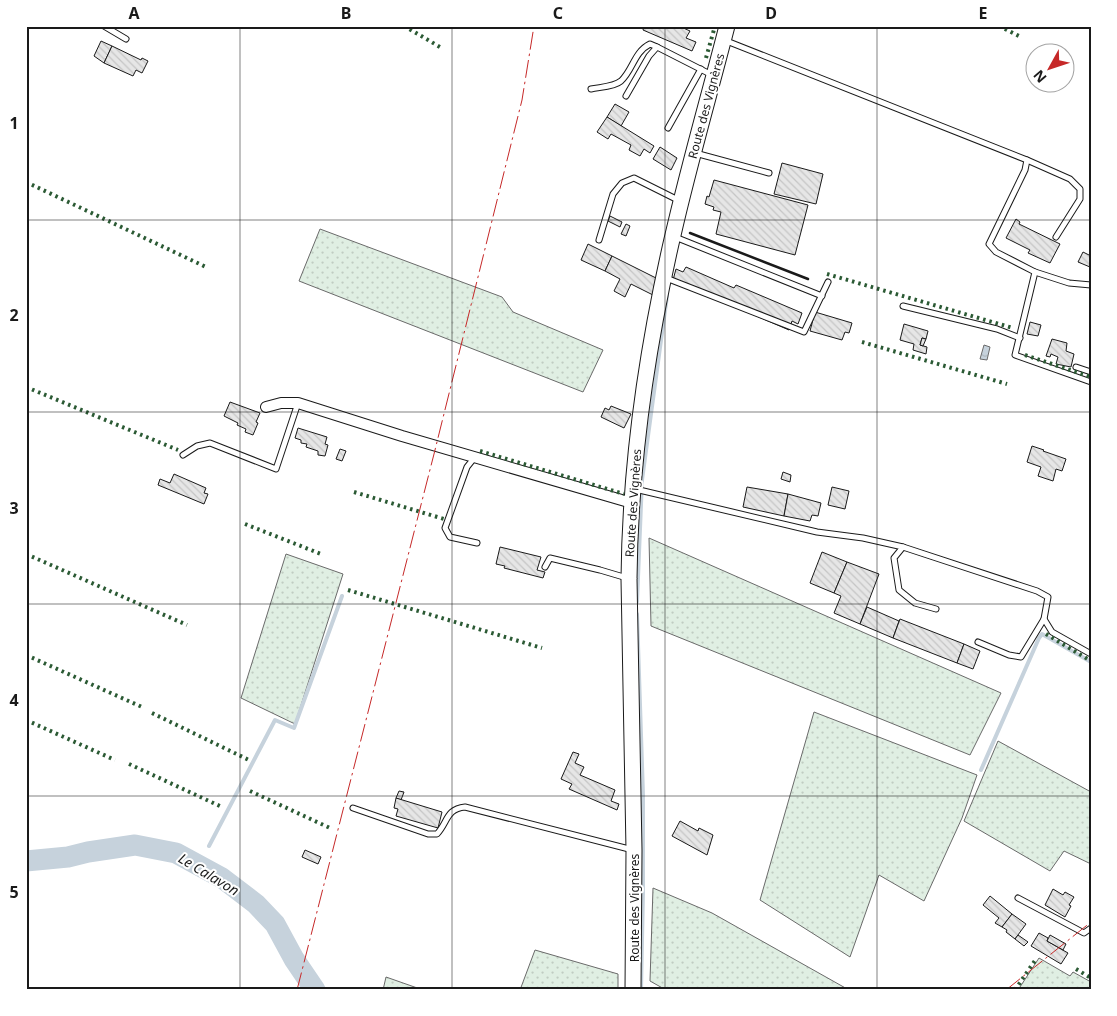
<svg xmlns="http://www.w3.org/2000/svg" width="1117" height="1016" viewBox="0 0 1117 1016" font-family="'Noto Sans',sans-serif">
<style>
.green{fill:url(#green-dots);stroke:#6a6a6a}
.water{fill:url(#water-ripples);stroke:#6a6a6a}
.lines{fill:none;stroke-linecap:round;stroke-linejoin:round}
.stream{stroke:#c6d2dc;stroke-width:4}
.river{stroke:#c6d2dc;stroke-width:21}
.building{fill:url(#building-back-hatch);stroke:#1a1a1a}
.lane-casing{stroke:#1a1a1a;stroke-width:7}
.street-casing{stroke:#1a1a1a;stroke-width:12}
.secondary-casing{stroke:#1a1a1a;stroke-width:17}
.lane{stroke:#fff;stroke-width:5}
.street{stroke:#fff;stroke-width:10}
.secondary{stroke:#fff;stroke-width:15}
.hedge{stroke:#2b5a34;stroke-width:4;stroke-dasharray:2.5 4;stroke-linecap:butt}
.wall{stroke:#1a1a1a;stroke-width:2.5}
.power{stroke:#c62828;stroke-width:1;stroke-dasharray:18 4 2.5 4;stroke-linecap:butt}
.grid{fill:none;stroke:#1a1a1a;stroke-width:1;stroke-opacity:0.55}
.labels{text-anchor:middle;dominant-baseline:central;stroke-width:4;stroke-linejoin:round;paint-order:stroke}
.street-label{font-size:12px;fill:#1a1a1a;stroke:#fff}
.water-label{font-size:14px;font-style:italic;fill:#1a1a1a;stroke:#fff}
.neatline{fill:none;stroke:#1a1a1a;stroke-width:2}
.grid-label{font-size:16px;text-anchor:middle;font-weight:bold;fill:#1a1a1a}
</style>
<defs>
<pattern id="green-dots" width="8" height="8" patternUnits="userSpaceOnUse" patternTransform="scale(1.25)"><rect width="8" height="8" fill="#e0efe3"/><path d="M2 2h.1M6 6h.1" fill="none" stroke="#c0ccc2" stroke-width="1.8" stroke-linecap="round"/></pattern>
<pattern id="water-ripples" width="26" height="14" patternUnits="userSpaceOnUse" patternTransform="scale(1.25)"><rect width="26" height="14" fill="#c6d2dc"/><path d="M2 4q2-2 4 0t4 0M15 11q2-2 4 0t4 0" fill="none" stroke="#aab4bc"/></pattern>
<pattern id="building-back-hatch" width="6" height="6" patternUnits="userSpaceOnUse" patternTransform="scale(1.25)"><rect width="6" height="6" fill="#e6e6e6"/><path d="M-1 5l2 2M0 0l6 6M5-1l2 2" fill="none" stroke="#c5c5c5"/></pattern>
</defs>
<rect width="100%" height="100%" fill="#fff"/>
<g class="green">
<polygon points="320,229 502,297 513,312 603,350 583,392 299,281"/>
<polygon points="649,538 1001,693 970,755 651,626"/>
<polygon points="286,554 343,574 295,724 241,698"/>
<polygon points="814,712 977,775 962,818 924,901 879,875 850,957 760,900"/>
<polygon points="998,741 1091,792 1091,864 1064,851 1050,871 964,821"/>
<polygon points="653,888 712,913 849,990 666,990 650,981"/>
<polygon points="535,950 618,974 618,990 520,990"/>
<polygon points="1039,958 1070,976 1073,972 1091,982 1091,990 1018,990"/>
<polygon points="386,977 423,990 383,990"/>
</g>
<polygon class="water" points="984,345 990,347 987,360 980,359"/>
<g class="lines">
<g class="stream">
<polyline points="637,602 642,480 667,296"/>
<polyline points="637,614 643,795 643,892 641,990"/>
<polyline points="981,770 1039,638 1042,634 1091,662"/>
<polyline points="209,846 275,720 294,728 342,596"/>
</g>
<polyline class="river" points="26,861 68,857 88,852 135,845 176,853 222,878 256,904 275,924 294,959 315,990"/>
</g>
<g class="building">
<polygon points="644,26 679,26 690,31 686,38 696,42 692,51 643,30"/>
<polygon points="101,41 112,46 104,63 94,56"/>
<polygon points="112,46 141,60 142,58 148,61 142,73 136,70 133,76 104,63"/>
<polygon points="615,104 629,112 621,126 607,117"/>
<polygon points="607,117 654,146 650,153 644,149 640,156 629,150 631,145 611,134 608,139 597,132"/>
<polygon points="660,147 677,158 671,170 653,159"/>
<polygon points="782,163 823,174 816,204 774,194"/>
<polygon points="714,180 808,205 795,255 716,234 721,212 713,210 714,207 705,204 707,196 709,197"/>
<polygon points="610,216 622,222 620,227 608,221"/>
<polygon points="1016,219 1020,222 1019,224 1060,244 1050,263 1028,253 1030,250 1006,238"/>
<polygon points="626,224 630,226 626,236 621,234"/>
<polygon points="588,244 612,256 605,271 581,260"/>
<polygon points="1083,252 1091,256 1090,267 1078,262"/>
<polygon points="612,256 656,278 653,295 631,284 625,297 614,291 620,279 605,271"/>
<polygon points="686,267 734,288 736,285 802,313 798,324 792,321 789,330 673,280 676,269 683,272"/>
<polygon points="815,312 852,323 849,333 845,332 842,340 810,331"/>
<polygon points="1030,322 1041,325 1038,336 1027,334"/>
<polygon points="904,324 928,331 926,339 922,338 920,345 927,347 926,354 913,350 914,344 900,340"/>
<polygon points="922,338 926,339 923,346 920,345"/>
<polygon points="1052,339 1067,343 1066,351 1074,354 1071,367 1056,364 1058,357 1051,354 1050,357 1046,356"/>
<polygon points="230,402 260,413 256,422 258,423 253,435 245,432 246,429 237,425 238,423 224,416"/>
<polygon points="611,406 631,414 624,428 601,417 605,408 609,410"/>
<polygon points="298,428 327,437 325,444 328,445 325,456 318,455 318,451 306,447 307,444 301,443 301,440 295,438"/>
<polygon points="1032,446 1044,450 1043,451 1066,459 1062,471 1056,469 1053,481 1038,476 1041,467 1027,462"/>
<polygon points="340,449 346,451 342,461 336,459"/>
<polygon points="783,472 791,475 790,482 781,479"/>
<polygon points="174,474 206,488 204,493 208,494 204,504 158,485 160,479 170,483"/>
<polygon points="747,487 788,494 784,516 743,507"/>
<polygon points="832,487 849,491 845,509 828,505"/>
<polygon points="788,494 821,503 818,516 812,515 810,521 784,516"/>
<polygon points="500,547 541,557 537,570 545,572 543,578 504,568 505,566 496,564"/>
<polygon points="822,552 847,562 834,593 810,583"/>
<polygon points="847,562 879,574 860,624 834,613 841,596 834,593"/>
<polygon points="867,607 899,621 893,638 860,624"/>
<polygon points="900,619 964,644 957,663 893,638"/>
<polygon points="964,644 980,651 973,669 957,663"/>
<polygon points="573,752 579,754 575,763 584,767 580,775 615,790 611,801 619,804 617,810 569,789 572,784 561,779"/>
<polygon points="399,791 404,792 401,800 396,798"/>
<polygon points="396,798 442,812 438,828 396,816 398,809 394,808"/>
<polygon points="680,821 698,831 699,828 713,835 707,855 672,836"/>
<polygon points="305,850 321,857 318,864 302,857"/>
<polygon points="1053,889 1063,895 1065,892 1074,897 1069,905 1071,906 1065,917 1045,905"/>
<polygon points="990,896 1012,914 1002,927 995,923 999,918 983,905"/>
<polygon points="1012,914 1026,924 1015,939 1006,932 1007,930 1002,927"/>
<polygon points="1039,933 1048,938 1047,941 1068,953 1061,964 1031,946"/>
<polygon points="1018,935 1028,942 1024,946 1015,939"/>
<polygon points="1050,935 1066,944 1063,950 1047,941"/>
</g>
<g class="lines">
<defs>
<g id="lane">
<polyline points="104,26 126,39"/>
<polyline points="724,40 1027,160 1025,170 989,244 996,252 1035,272 1015,355 1091,382"/>
<path d="M591,89c9,-2 23,-2 30,-8 12,-11 13,-29 29,-37l7,3"/>
<polyline points="626,96 649,56 657,47 712,75"/>
<polyline points="668,128 701,69"/>
<polyline points="695,153 769,173"/>
<polyline points="1027,160 1070,179 1080,189 1080,199 1056,237"/>
<polyline points="675,237 822,296"/>
<polyline points="599,240 613,194 622,183 634,178 680,201"/>
<polyline points="1035,272 1069,283 1091,285"/>
<polyline points="666,278 804,332 828,282"/>
<polyline points="903,306 997,329 1020,338"/>
<polyline points="1076,367 1091,372"/>
<polyline points="183,455 197,446 210,443 276,469 298,403"/>
<polyline points="475,457 467,467 445,528 450,537 477,543"/>
<polyline points="635,489 817,532 863,538 903,547"/>
<polyline points="545,567 550,558 600,570 627,578"/>
<polyline points="936,609 915,603 899,590 894,558 903,547 1037,591 1048,597 1044,619 1052,632 1091,654"/>
<polyline points="978,642 1009,655 1021,657 1044,619"/>
<path d="M353,808l75,26h9c11,-12 9,-25 28,-27l168,43"/>
<polyline points="1018,898 1084,933 1091,928"/>
</g>
<polyline id="street" points="266,407 281,403 298,403 402,436 632,503"/>
<path id="secondary" d="M633,990l1,-140 -5,-271c1,-116 18,-232 44,-344 16,-70 36,-139 54,-209"/>
</defs>
<use href="#lane" class="lane-casing"/>
<use href="#street" class="street-casing"/>
<use href="#secondary" class="secondary-casing"/>
<use href="#lane" class="lane"/>
<use href="#street" class="street"/>
<use href="#secondary" class="secondary"/>
<g class="hedge">
<polyline points="404,26 440,47"/>
<polyline points="999,26 1019,36"/>
<polyline points="706,58 715,26"/>
<polyline points="26,182 206,267"/>
<polyline points="827,274 1013,328"/>
<polyline points="862,342 1007,384"/>
<polyline points="1025,355 1091,377"/>
<polyline points="26,387 178,450"/>
<polyline points="480,451 624,494"/>
<polyline points="354,492 444,519"/>
<polyline points="26,517 31,519"/>
<polyline points="245,524 321,554"/>
<polyline points="26,554 187,625"/>
<polyline points="348,590 542,648"/>
<polyline points="1046,634 1091,661"/>
<polyline points="26,655 142,707"/>
<polyline points="152,713 251,761"/>
<polyline points="26,720 115,760"/>
<polyline points="129,764 222,807"/>
<polyline points="250,791 330,828"/>
<polyline points="1076,969 1091,978"/>
<polyline points="1015,990 1036,959"/>
</g>
<polyline class="wall" points="690,233 808,279"/>
<g class="power">
<polyline points="297,990 434,454 522,100 534,26"/>
<polyline points="1006,990 1091,922"/>
</g>
</g>
<path class="grid" d="M240,26v964M452,26v964M665,26v964M877,26v964M26,220h1065M26,412h1065M26,604h1065M26,796h1065"/>
<g class="labels">
<g class="street-label">
<text transform="translate(706 106) rotate(-75)">Route des Vignères</text>
<text transform="translate(633 503) rotate(-86)">Route des Vignères</text>
<text transform="translate(634 908) rotate(-90)">Route des Vignères</text>
</g>
<g class="water-label">
<text transform="translate(209 874) rotate(31)">Le Calavon</text>
</g>
</g>
<rect width="1117" height="1016" fill="none" stroke="#ffffff" stroke-width="55"/>
<g transform="translate(1050 68) rotate(230)"><circle r="24" fill="#ffffff" stroke="#a3a3a3"/>
<path d="M0-4L9 19L0 12L-9 19Z" fill="#c62828"/>
<text y="-8" font-size="14" font-weight="bold" text-anchor="middle" fill="#1a1a1a">N</text>
</g>
<rect x="28" y="28" width="1062" height="960" class="neatline"/>
<g class="grid-label">
<text x="134" y="19">A</text>
<text x="346" y="19">B</text>
<text x="558" y="19">C</text>
<text x="771" y="19">D</text>
<text x="983" y="19">E</text>
<text x="14" y="129">1</text>
<text x="14" y="321">2</text>
<text x="14" y="514">3</text>
<text x="14" y="706">4</text>
<text x="14" y="898">5</text>
</g>
</svg>
